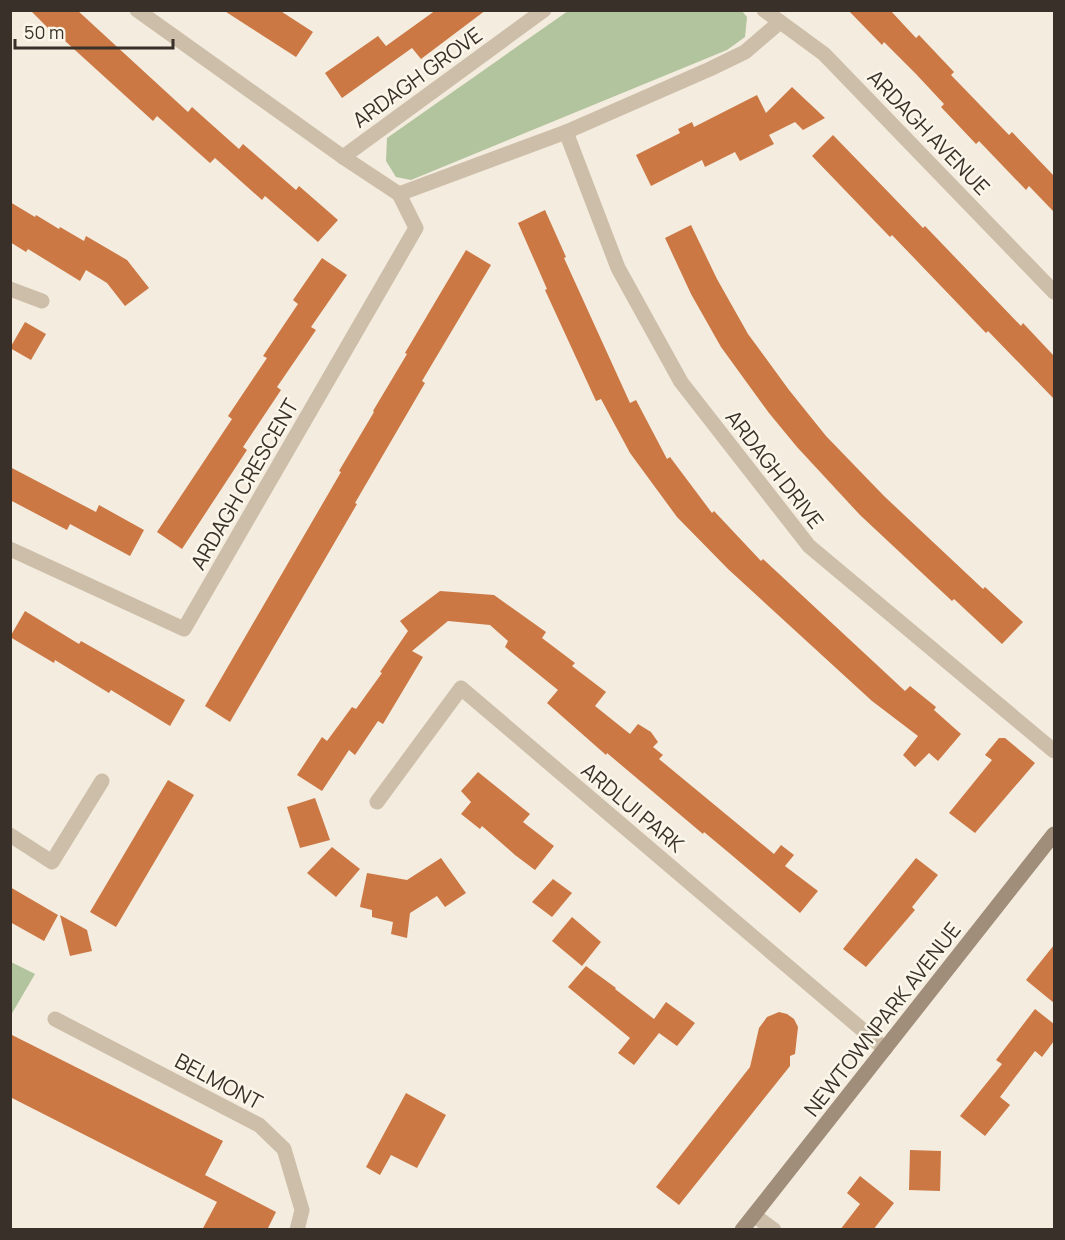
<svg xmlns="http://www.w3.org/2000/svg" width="1065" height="1240" viewBox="0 0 1065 1240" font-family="Manrope,sans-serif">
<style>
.green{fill:#b1c49d}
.building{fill:#cb7844}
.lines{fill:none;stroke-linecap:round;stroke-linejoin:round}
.street{stroke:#cdbea9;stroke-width:15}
.secondary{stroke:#a08d7a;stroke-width:15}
.labels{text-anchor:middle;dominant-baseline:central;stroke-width:5;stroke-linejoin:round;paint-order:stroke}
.street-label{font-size:21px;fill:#393029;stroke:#fbf6ea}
</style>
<rect width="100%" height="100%" fill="#f4ecde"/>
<g class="green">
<polygon points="742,11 747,17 745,37 727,50 411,180 396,177 386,161 387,138 568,11"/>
<polygon points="11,962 35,974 11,1015"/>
</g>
<g class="building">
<polygon points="30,10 77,10 188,112 192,107 239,149 243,144 296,190 299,186 338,220 318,242 265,196 262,200 215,158 210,163 157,116 153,121 53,30 51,31"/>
<polygon points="223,10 279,10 313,32 296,57"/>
<polygon points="436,10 486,10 421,59 412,48 342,98 325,73 378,36 386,46"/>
<polygon points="848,10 890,10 916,38 919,35 954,72 951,75 1009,135 1012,132 1054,176 1054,212 1029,186 1026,190 979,141 976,144 941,107 944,104 916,74 884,42 882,45"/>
<polygon points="792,87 825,118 803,130 795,122 769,135 774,144 740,161 735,152 705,167 702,160 651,186 636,155 680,133 678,129 692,122 694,127 757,95 766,113"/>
<polygon points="833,135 923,228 925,226 1021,326 1023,323 1054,356 1054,399 988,331 986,333 892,235 890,237 812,156"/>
<polygon points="10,202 35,217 36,215 59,229 60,227 84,241 86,236 127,260 149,288 125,306 107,283 86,270 80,281 28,249 26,252 10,242"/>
<polygon points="545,210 566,257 564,258 630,403 636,400 667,459 670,457 712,513 714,511 761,561 763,559 905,691 910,686 936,707 934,710 961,734 938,761 929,753 915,767 903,755 918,736 872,701 728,569 677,517 630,453 601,399 596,401 545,290 547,289 518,223"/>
<polygon points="691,225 717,279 748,334 789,390 826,436 884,496 983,589 985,587 1023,622 1002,644 954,599 952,601 860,515 797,447 769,413 721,347 691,294 665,238"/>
<polygon points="466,250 491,265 422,381 425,383 355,503 357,504 230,722 205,706 341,472 339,471 374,412 373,411 407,354 405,353"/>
<polygon points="322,258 347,275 311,327 316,330 277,387 281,390 243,447 247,450 182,549 157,532 232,419 228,416 267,358 263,356 298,304 293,300"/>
<polygon points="25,322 46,334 31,360 10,348"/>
<polygon points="10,467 96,512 99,505 144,530 130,556 70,524 67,530 10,500"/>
<polygon points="440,591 494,595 546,632 542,638 575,663 572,666 606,692 595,706 630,734 638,724 651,732 658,742 653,747 663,755 659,759 774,854 781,845 794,855 785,866 818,891 800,913 728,852 704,832 703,834 607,753 606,755 547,703 558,690 505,647 508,641 490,625 448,621 412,651 423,657 383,724 378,721 355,755 349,750 322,791 297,775 322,737 327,741 352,707 356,709 382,673 380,672 408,631 400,621"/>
<polygon points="25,611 79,644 81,641 185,700 170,726 111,690 109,693 55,660 54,663 10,637"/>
<polygon points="999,738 1005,738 1035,763 975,833 949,813 992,760 985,755"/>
<polygon points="478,772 530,814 523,822 554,846 535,870 515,855 482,826 480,829 461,814 471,802 461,791"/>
<polygon points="168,780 194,795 116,927 90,912"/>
<polygon points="315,798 330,840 300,848 287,807"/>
<polygon points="332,847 360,869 336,897 307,873"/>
<polygon points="441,858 466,893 445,907 437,896 410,913 407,938 391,934 393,922 372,917 372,910 360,907 367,873 407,880"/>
<polygon points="916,858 938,875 912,907 915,910 866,967 843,949"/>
<polygon points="553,879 572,893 552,917 532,902"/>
<polygon points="10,887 58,915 44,941 10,922"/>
<polygon points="60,915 87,930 92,951 70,956"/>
<polygon points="572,917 601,942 582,966 552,941"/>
<polygon points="1054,945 1054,1003 1026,980"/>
<polygon points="586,966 616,988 615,989 654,1019 666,1002 695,1023 677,1046 659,1033 634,1065 618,1053 630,1038 568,987"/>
<polygon points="1035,1009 1054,1024 1054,1041 1042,1057 1035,1051 1000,1097 1010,1105 985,1136 960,1116 1002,1064 996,1060"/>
<polygon points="779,1012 787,1014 794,1019 798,1027 795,1054 790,1056 790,1066 679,1205 656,1187 750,1067 759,1028 767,1017"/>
<polygon points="10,1034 223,1141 205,1175 276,1212 267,1230 202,1230 217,1202 10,1097"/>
<polygon points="406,1093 446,1115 417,1168 391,1155 380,1175 366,1167"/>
<polygon points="910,1150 941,1151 940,1191 909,1190"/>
<polygon points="860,1176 894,1203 873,1230 840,1230 860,1204 847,1193"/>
</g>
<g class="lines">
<g class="street">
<polyline points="137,10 343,157 399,194"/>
<polyline points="764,10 824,54 1054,292"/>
<polyline points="566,132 618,268 681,382 809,546 1054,751"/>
<polyline points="343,157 544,10"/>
<polyline points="399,194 566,132 710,69 745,52 780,22"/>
<polyline points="10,289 42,301"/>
<polyline points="10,549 184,629 416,228 399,194"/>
<polyline points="377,802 461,688 885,1049"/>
<polyline points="10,835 52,862 102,781"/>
<polyline points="55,1019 259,1125 284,1149 302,1210 297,1230"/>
<polyline points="754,1215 774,1230"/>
</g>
<polyline class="secondary" points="742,1230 1054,834"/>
</g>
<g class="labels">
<g class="street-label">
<text transform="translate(417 77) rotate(-36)">ARDAGH GROVE</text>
<text transform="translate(929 132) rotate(46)">ARDAGH AVENUE</text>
<text transform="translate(775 469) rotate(52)">ARDAGH DRIVE</text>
<text transform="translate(244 484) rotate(-60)">ARDAGH CRESCENT</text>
<text transform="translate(633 807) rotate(40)">ARDLUI PARK</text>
<text transform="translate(882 1019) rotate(-52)">NEWTOWNPARK AVENUE</text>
<text transform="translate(219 1081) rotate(28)">BELMONT</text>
</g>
</g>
<rect width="1065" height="1240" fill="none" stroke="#393029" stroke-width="24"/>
<path d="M15 39v9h158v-9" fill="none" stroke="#393029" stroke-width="3"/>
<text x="24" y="39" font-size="18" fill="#393029" stroke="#fbf6ea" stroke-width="4.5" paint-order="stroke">50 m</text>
</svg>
